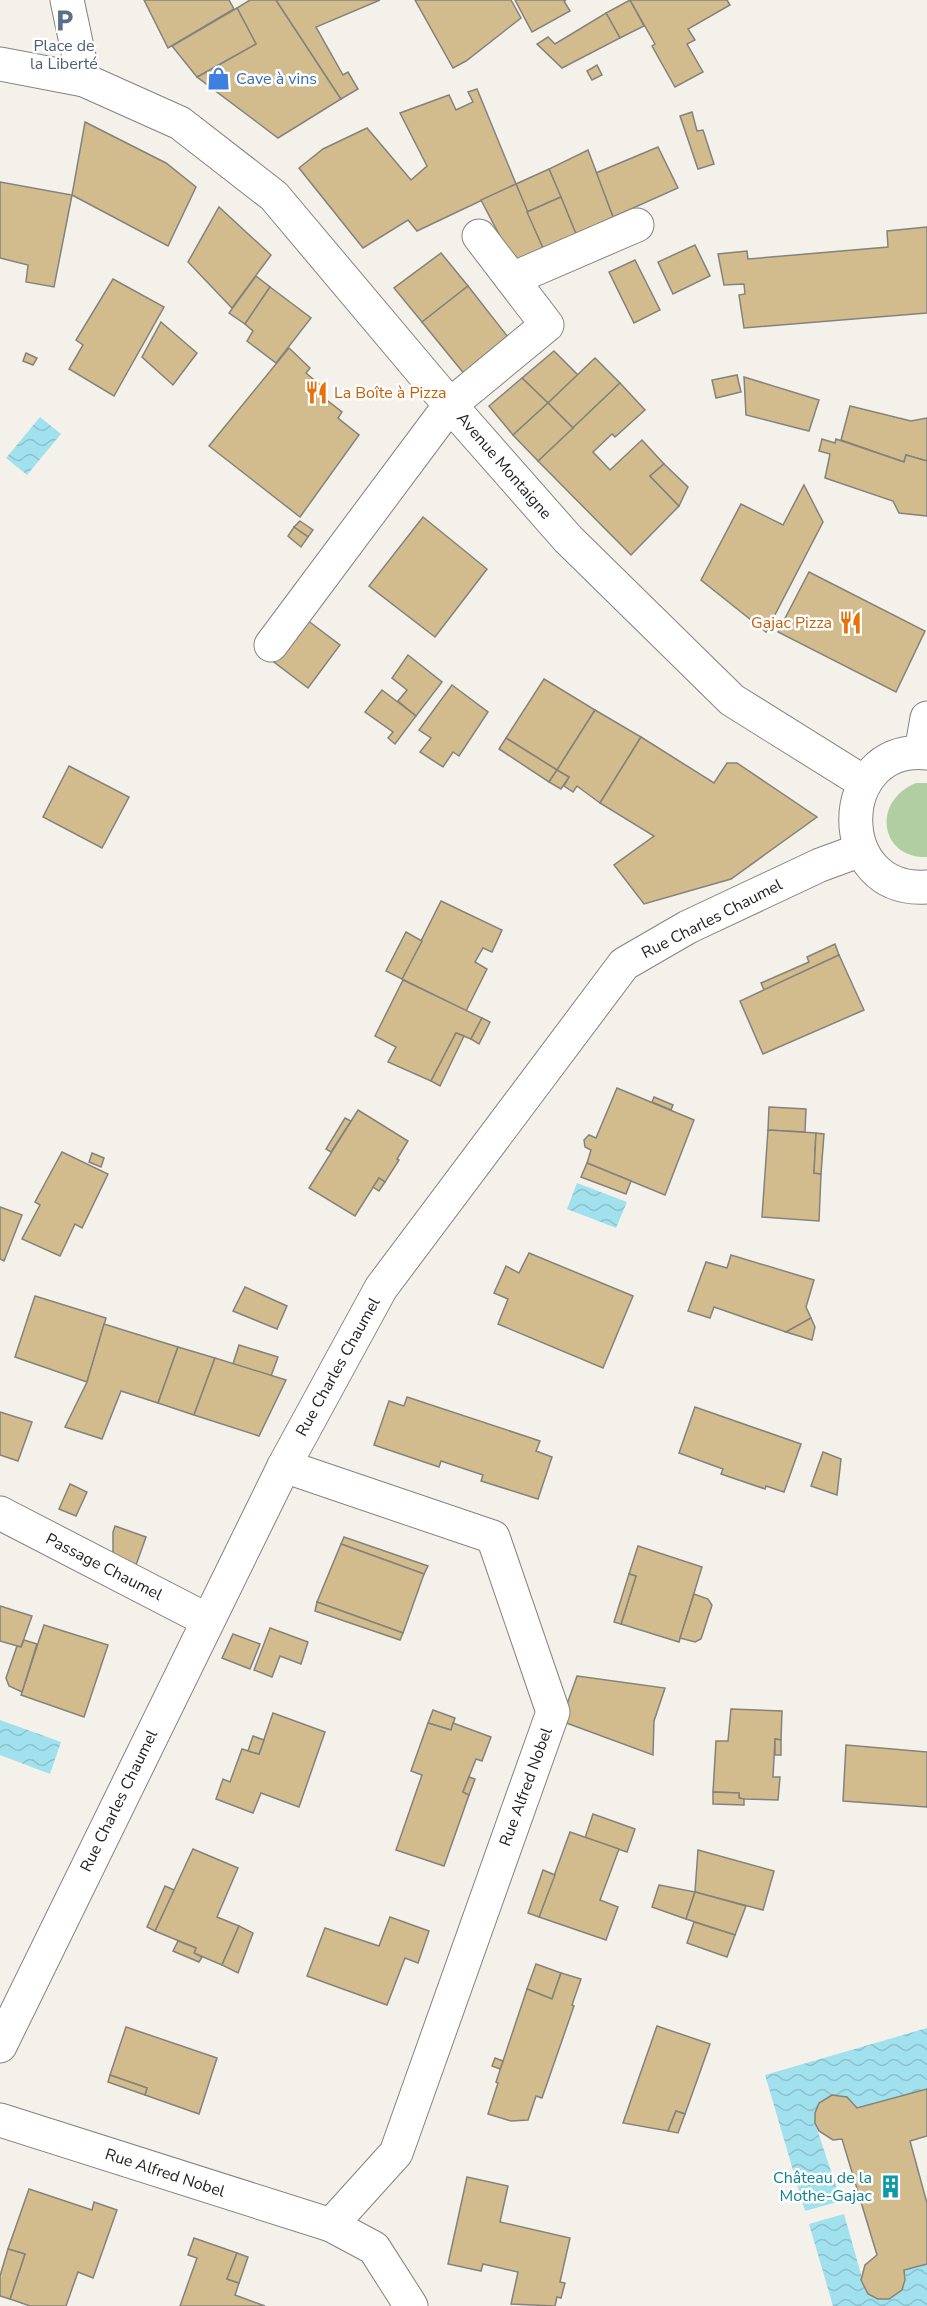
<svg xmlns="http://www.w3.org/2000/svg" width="927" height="2306" viewBox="0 0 927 2306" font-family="'Nunito Sans',sans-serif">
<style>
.green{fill:#b0cea2}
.water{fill:url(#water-waves)}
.building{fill:#d2bc8d;stroke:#84827c;stroke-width:1.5}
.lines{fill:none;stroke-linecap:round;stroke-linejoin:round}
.minor-casing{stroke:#86837e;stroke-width:35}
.major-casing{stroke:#86837e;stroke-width:35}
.minor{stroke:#fff;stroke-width:33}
.major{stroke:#fff;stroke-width:33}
.labels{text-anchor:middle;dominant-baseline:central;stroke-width:5;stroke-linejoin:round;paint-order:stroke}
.service-label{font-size:16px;fill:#4e5e75;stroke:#fff}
.shop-label{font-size:16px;fill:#366cbe;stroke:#fff;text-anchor:start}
.food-label{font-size:16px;fill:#c56008;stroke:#fff;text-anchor:start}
.street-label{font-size:16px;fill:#242321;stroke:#fff}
.culture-label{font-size:16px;fill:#0d838f;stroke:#fff;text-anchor:end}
</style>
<defs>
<pattern id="water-waves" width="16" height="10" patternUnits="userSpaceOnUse" patternTransform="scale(1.5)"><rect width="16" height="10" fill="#a1e1ee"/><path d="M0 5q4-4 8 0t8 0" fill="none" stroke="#8ac1cc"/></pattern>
</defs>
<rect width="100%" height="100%" fill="#f4f1eb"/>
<path class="green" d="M916,783h11v74c-47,2 -56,-56 -11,-74z"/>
<g class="water">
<polygon points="40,417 61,434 27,475 6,458"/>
<polygon points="577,1183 627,1202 616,1228 567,1209"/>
<polygon points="0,1720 61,1742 50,1774 0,1755"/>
<path d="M927,2028v61l-70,19c-14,-23 -44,-11 -42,15l26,78 -36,10 -40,-136z"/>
<path d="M844,2214l17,60c0,32 54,29 43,-4l23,-6v42h-94l-24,-82z"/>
</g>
<g class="building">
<polygon points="144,0 229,0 234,9 168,48"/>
<polygon points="250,0 276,0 341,99 278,138 197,77 256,44 237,8"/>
<polygon points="276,0 380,0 316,27 343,75 348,72 358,89 341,99"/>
<polygon points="415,0 511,0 521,18 466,61 453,68"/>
<polygon points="515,0 566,0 564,1 570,11 532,32"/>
<polygon points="630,0 644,26 620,38 606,13"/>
<polygon points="630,0 727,0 730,5 688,29 695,40 687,44 703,72 675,87 652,46 655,44"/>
<polygon points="237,8 256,44 197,77 172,46"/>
<polygon points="606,13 620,38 562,68 537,44 548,37 555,44"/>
<polygon points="597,65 602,75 592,80 587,71"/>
<polygon points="477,89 516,184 417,231 408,220 363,248 299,168 323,149 367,128 411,180 427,166 400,113 449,95 456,110 473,102 468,92"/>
<polygon points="692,112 697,131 703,130 714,164 698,169 680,116"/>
<polygon points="85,122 166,163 196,187 168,246 72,195"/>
<polygon points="658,147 678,188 613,217 596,173"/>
<polygon points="588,150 613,217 576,234 549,169"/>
<polygon points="549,169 561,197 527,212 516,184"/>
<polygon points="0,182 72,195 54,287 26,282 28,265 0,258"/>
<polygon points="516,184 543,248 515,265 481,200"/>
<polygon points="561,197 576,234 543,248 527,212"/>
<polygon points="219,207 271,255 232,308 188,262"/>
<polygon points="927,227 927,313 744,328 739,295 745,294 744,284 724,285 718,254 747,251 748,259 888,247 887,231"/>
<polygon points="695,245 710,276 673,294 658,262"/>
<polygon points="441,253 468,286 422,322 394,288"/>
<polygon points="635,260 660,310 634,323 609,272"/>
<polygon points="256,276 270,287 245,324 229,313"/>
<polygon points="113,279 164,307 114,396 69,369 83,345 76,340"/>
<polygon points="468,286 515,346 470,381 422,322"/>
<polygon points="270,287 311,318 276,363 247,341 253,331 245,324"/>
<polygon points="161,322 197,353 173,385 142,357"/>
<polygon points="289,348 310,368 306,373 326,390 323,397 342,412 338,418 359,435 300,517 209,446"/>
<polygon points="554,351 578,375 548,403 522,378"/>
<polygon points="26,353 37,358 33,365 23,361"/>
<polygon points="595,358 620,383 573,428 548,403"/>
<polygon points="737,375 741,392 716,398 712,380"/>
<polygon points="744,377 819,400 809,431 746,415"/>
<polygon points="522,378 548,403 513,435 489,406"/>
<polygon points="620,383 645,410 615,437 612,434 593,452 610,470 642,440 664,464 650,476 679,506 631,555 538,461"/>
<polygon points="548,403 573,428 538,461 513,435"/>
<polygon points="850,406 911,421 927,418 927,461 906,455 904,462 841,440"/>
<polygon points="822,439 835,443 836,439 904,462 906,455 927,461 927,516 899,513 893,501 825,478 830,454 819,451"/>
<polygon points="664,464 688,487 679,506 650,476"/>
<polygon points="804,485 823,522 766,632 701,580 741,504 783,525"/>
<polygon points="423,517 487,569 435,637 369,586"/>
<polygon points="300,521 313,530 308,537 294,527"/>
<polygon points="294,527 308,537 301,547 288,536"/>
<polygon points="809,572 925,631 896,692 778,632"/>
<polygon points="307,620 340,645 308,688 274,662"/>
<polygon points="408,655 442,682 416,716 398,701 407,690 392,678"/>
<polygon points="544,679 595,710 557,770 506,738"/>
<polygon points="452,685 488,712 459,756 453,752 443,767 420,752 431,738 419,730"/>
<polygon points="382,690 416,716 395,744 388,738 393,732 365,712"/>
<polygon points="595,710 641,737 600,803 577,786 573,792 564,786 569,777 557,770"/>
<polygon points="641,737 714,783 727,763 737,763 817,817 731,879 644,904 614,865 654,836 600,803"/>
<polygon points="506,738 557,770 549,782 499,749"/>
<polygon points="69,766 129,797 102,848 43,817"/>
<polygon points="557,770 569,777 561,789 549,782"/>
<polygon points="441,901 502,930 492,952 483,948 475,962 487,969 466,1011 402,979"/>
<polygon points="406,932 422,941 402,979 386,971"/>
<polygon points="835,944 839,955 764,990 761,983 809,962 807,957"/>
<polygon points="839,955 864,1010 763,1054 740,1001"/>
<polygon points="403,980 482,1018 471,1039 456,1033 431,1081 388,1062 396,1047 375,1036"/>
<polygon points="482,1018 490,1022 479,1044 471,1039"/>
<polygon points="456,1033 464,1036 440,1086 431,1081"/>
<polygon points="617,1088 694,1120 665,1195 587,1163 591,1150 585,1147 584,1140 589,1135 596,1138"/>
<polygon points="654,1097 673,1105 671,1110 652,1102"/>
<polygon points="769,1107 806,1109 805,1132 768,1130"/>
<polygon points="358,1110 408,1141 397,1159 399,1160 385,1182 379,1178 355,1216 309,1188"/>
<polygon points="345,1118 351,1121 331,1152 326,1149"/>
<polygon points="768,1130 816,1133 814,1173 821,1174 819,1221 762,1217"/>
<polygon points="816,1133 824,1134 821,1174 814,1173"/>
<polygon points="62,1152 108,1174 82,1228 75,1224 60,1256 22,1239 40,1205 35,1202"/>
<polygon points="92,1153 104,1158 101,1167 89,1162"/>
<polygon points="587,1163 631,1181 626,1194 581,1177"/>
<polygon points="379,1178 385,1182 379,1191 373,1187"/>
<polygon points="0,1207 22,1215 4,1261 0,1259"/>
<polygon points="529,1253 633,1296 603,1368 498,1324 508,1299 494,1293 506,1266 519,1273"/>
<polygon points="731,1255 814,1280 806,1307 811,1318 786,1332 714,1307 710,1318 688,1311 706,1262 727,1268"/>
<polygon points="245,1287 287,1306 277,1329 233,1311"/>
<polygon points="35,1296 106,1318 87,1382 15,1357"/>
<polygon points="811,1318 815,1327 812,1340 786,1332"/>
<polygon points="104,1324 178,1347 158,1403 121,1391 102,1439 65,1427 87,1382"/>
<polygon points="239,1345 278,1357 271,1376 233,1364"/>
<polygon points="178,1347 215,1358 194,1415 158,1403"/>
<polygon points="215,1358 286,1380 259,1436 194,1415"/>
<polygon points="407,1397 540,1441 536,1451 552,1457 538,1499 481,1481 483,1475 441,1461 439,1467 374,1445 389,1401 404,1406"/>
<polygon points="695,1407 801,1444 784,1492 766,1486 765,1489 721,1474 723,1469 679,1453"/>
<polygon points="0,1412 32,1422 18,1461 0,1455"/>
<polygon points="823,1452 841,1459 837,1495 811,1486"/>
<polygon points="70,1484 87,1492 76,1516 59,1509"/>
<polygon points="115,1526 146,1537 135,1568 113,1557 113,1532"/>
<polygon points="344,1537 428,1566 424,1574 341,1544"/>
<polygon points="341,1544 424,1574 403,1633 317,1602"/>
<polygon points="638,1546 702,1567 679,1642 621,1624 636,1576 629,1574"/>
<polygon points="629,1574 636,1576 621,1624 614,1622"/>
<polygon points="694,1594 708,1599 712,1605 701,1639 695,1642 680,1638"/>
<polygon points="317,1602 403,1633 400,1640 315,1611"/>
<polygon points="0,1606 32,1616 21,1647 0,1641"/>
<polygon points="44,1625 108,1645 84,1717 21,1695"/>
<polygon points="270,1628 308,1642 301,1664 280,1656 272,1677 254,1670"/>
<polygon points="233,1634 260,1644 250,1669 222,1658"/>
<polygon points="24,1640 37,1644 22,1692 9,1686 6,1678 17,1646 21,1647"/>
<polygon points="577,1676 665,1688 654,1721 653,1755 561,1721"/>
<polygon points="731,1709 782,1711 781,1740 775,1739 773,1777 780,1777 778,1800 744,1799 739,1798 739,1793 713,1792 716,1741 728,1741"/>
<polygon points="433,1710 455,1718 451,1730 428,1723"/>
<polygon points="273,1713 325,1732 299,1807 261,1793 253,1813 216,1799 223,1779 230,1782 242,1749 259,1754"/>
<polygon points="428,1723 451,1730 453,1723 491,1737 482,1761 476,1759 463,1792 469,1795 444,1866 396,1850 422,1775 411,1771"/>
<polygon points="253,1736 264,1740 259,1754 248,1751"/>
<polygon points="775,1739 781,1740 781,1755 775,1755"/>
<polygon points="846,1745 927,1752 927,1807 843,1801"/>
<polygon points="469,1777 475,1779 469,1795 463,1792"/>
<polygon points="713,1792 739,1793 739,1798 744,1799 744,1805 713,1804"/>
<polygon points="593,1814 635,1829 627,1852 585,1838"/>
<polygon points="570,1832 619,1849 600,1900 618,1907 606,1940 539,1917"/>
<polygon points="193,1849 238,1868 217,1917 239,1926 222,1965 194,1953 196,1948 155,1931"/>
<polygon points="698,1850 774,1871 763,1910 695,1892"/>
<polygon points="543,1870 555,1875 539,1917 528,1913"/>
<polygon points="659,1885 695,1892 686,1919 652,1907"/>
<polygon points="165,1886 174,1890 155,1931 147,1927"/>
<polygon points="695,1892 746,1906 735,1935 686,1919"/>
<polygon points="390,1917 429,1931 418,1963 405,1958 387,2005 307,1976 325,1928 379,1946"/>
<polygon points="694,1922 735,1935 727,1957 687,1943"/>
<polygon points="239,1926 253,1933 238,1973 222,1965"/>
<polygon points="178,1941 196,1948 194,1953 202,1957 199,1962 173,1951"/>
<polygon points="536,1964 561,1973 552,1999 527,1989"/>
<polygon points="561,1973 581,1979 572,2005 574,2006 542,2098 536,2096 528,2120 511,2121 488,2114 498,2083 496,2082 527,1989 552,1999"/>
<polygon points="657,2026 710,2044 685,2114 676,2111 668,2131 623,2123"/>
<polygon points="126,2027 217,2058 199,2114 145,2095 147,2088 110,2075"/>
<polygon points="495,2058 503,2061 500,2069 492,2066"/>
<polygon points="110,2075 147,2088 145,2095 108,2082"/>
<polygon points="927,2089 927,2136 910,2141 927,2203 927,2264 904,2270 905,2280 902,2290 889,2299 878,2299 868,2294 861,2280 865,2265 877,2255 842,2139 833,2140 819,2131 815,2123 815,2113 819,2103 832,2095 847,2097 857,2108"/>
<polygon points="676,2111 685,2114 678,2133 668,2131"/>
<polygon points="467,2177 508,2186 500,2222 570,2238 560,2282 565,2283 561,2298 557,2297 555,2306 511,2304 518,2272 483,2264 481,2271 448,2264"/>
<polygon points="29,2189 92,2210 94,2202 117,2210 93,2278 78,2272 66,2306 30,2306 10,2299 25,2254 8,2249"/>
<polygon points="194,2238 237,2253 227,2279 239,2283 235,2295 265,2306 180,2306 197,2258 188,2255"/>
<polygon points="8,2249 25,2254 10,2299 0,2296 0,2276"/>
<polygon points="237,2253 248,2257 239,2283 227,2279"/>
</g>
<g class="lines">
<defs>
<g id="minor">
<polyline points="67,0 84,80"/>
<polyline points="512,279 637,225"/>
<polyline points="271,645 450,405 547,325 479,236"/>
<polyline points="921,752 927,718"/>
<polyline points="284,1466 493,1537 553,1712 396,2153 331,2225"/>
<polyline points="0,1513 207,1620"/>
<polyline points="0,2046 284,1466 381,1288 624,964 688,927 820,865 861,850"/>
<polyline points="0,2120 331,2225 374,2248 411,2306"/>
</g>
<g id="major">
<polyline points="0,64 84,80 180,123 274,196 450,405 568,539 732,700 865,783"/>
<path d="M927,753c-94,-9 -96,141 0,134"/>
</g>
</defs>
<use href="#minor" class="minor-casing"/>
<use href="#major" class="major-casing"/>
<use href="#minor" class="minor"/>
<use href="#major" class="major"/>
</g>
<defs>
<symbol id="parking-bare" viewBox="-9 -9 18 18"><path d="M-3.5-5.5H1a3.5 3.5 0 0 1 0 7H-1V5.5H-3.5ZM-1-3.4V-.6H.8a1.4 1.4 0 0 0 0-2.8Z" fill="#5c6f8a" stroke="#fff" stroke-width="2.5" paint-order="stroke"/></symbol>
<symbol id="shop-bare" viewBox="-9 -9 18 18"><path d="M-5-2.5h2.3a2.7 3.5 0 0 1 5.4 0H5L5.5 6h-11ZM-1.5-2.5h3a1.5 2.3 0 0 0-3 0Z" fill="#3f7fe0" stroke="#fff" stroke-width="2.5" paint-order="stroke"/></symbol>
<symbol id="restaurant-bare" viewBox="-9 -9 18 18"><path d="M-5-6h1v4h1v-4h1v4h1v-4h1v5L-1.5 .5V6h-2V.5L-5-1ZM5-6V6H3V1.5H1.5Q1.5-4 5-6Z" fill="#e8710a" stroke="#fff" stroke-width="2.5" paint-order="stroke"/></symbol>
<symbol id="building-bare" viewBox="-9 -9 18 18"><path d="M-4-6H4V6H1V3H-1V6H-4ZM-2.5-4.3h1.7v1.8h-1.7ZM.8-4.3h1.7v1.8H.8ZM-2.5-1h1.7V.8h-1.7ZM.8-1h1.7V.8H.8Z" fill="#0f9aa8" stroke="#fff" stroke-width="2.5" paint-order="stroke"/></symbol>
</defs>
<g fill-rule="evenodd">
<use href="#parking-bare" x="48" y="4" width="33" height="33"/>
<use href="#shop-bare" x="202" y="62" width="33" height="33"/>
<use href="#restaurant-bare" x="300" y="376" width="33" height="33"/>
<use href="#restaurant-bare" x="834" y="606" width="33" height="33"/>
<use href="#building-bare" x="874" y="2170" width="33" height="33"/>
</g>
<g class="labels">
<g class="service-label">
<text x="64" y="46">Place de<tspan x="64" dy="18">la Liberté</tspan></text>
</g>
<g class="shop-label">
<text x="236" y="79">Cave à vins</text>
</g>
<g class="food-label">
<text x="334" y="393">La Boîte à Pizza</text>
<text x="832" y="623" text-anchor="end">Gajac Pizza</text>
</g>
<g class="street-label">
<text transform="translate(504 466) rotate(49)">Avenue Montaigne</text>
<text transform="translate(712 919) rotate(-27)">Rue Charles Chaumel</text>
<text transform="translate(338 1367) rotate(-61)">Rue Charles Chaumel</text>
<text transform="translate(104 1567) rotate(27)">Passage Chaumel</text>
<text transform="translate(526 1787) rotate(-70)">Rue Alfred Nobel</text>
<text transform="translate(119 1801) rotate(-64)">Rue Charles Chaumel</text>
<text transform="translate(165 2173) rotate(18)">Rue Alfred Nobel</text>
</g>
<g class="culture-label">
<text x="872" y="2178">Château de la<tspan x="872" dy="18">Mothe-Gajac</tspan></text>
</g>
</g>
</svg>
